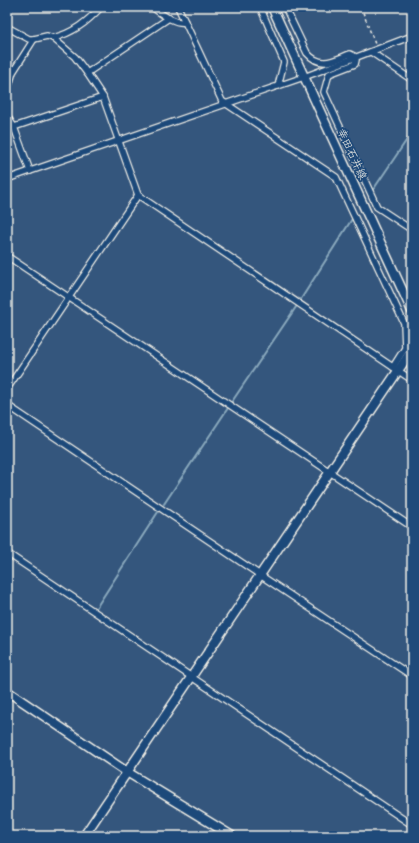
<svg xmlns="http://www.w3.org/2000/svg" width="419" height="843" viewBox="0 0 419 843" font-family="Sriracha,'Klee One',sans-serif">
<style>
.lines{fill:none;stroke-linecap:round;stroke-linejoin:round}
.stream{stroke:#8aa9bd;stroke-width:2}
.street-casing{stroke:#f4f1e8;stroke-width:8}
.secondary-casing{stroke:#f4f1e8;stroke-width:11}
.path{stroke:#f4f1e8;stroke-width:1.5;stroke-dasharray:3 3;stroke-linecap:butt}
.street{stroke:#1f4a7a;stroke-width:5.5}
.secondary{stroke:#1f4a7a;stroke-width:8}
.labels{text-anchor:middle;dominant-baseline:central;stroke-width:3.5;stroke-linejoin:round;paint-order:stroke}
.street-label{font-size:11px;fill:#f4f1e8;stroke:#1f4a7a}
</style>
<rect width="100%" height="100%" fill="#34567d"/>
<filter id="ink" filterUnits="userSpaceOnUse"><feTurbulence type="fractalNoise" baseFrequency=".025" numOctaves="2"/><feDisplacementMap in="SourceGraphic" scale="8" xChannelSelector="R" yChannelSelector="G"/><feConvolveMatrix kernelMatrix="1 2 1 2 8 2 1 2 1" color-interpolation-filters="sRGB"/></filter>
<g filter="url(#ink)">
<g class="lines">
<g class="stream">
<polyline points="373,190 412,132"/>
<polyline points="301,299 352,219"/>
<polyline points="231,403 296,307"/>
<polyline points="164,504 228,408"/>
<polyline points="96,608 158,512"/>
</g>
<defs>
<g id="street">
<path d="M152,7c9,6 22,17 33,15"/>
<polyline points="178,7 222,101 336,177 404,323 405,348 393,367"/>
<polyline points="260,7 284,62 278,86"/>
<path d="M285,7l22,46c14,16 27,7 43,1l4,2 2,4 -1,4 -26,10 -5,18 53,115 35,23"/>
<polyline points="7,27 29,39 34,39 47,36 53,38 75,57 87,73 103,97 138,195 412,380"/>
<path d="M53,38c20,-5 34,-16 48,-31"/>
<polyline points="371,52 412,80"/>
<polyline points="87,73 169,18"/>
<polyline points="7,92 13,72 34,39"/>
<polyline points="7,116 14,127 30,171"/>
<polyline points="14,127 103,97"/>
<polyline points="7,179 304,77 412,36"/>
<polyline points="7,256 412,527"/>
<polyline points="7,389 138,195"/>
<polyline points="7,405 260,575 412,676"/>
<polyline points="7,553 412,825"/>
</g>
<g id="secondary">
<polyline points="272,7 412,311"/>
<polyline points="7,691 127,772 232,836"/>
<polyline points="84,836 412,350"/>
</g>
</defs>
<use href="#street" class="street-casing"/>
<use href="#secondary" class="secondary-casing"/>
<polyline class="path" points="361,7 375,44"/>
<use href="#street" class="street"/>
<use href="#secondary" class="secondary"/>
</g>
</g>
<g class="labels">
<g class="street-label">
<text transform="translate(352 154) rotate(65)">幸田石井線</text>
</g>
</g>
<rect width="419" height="843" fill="none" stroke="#1f4a7a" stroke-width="24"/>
<rect x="12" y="12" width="395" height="819" fill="none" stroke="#f4f1e8" stroke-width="1.5" filter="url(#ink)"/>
</svg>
